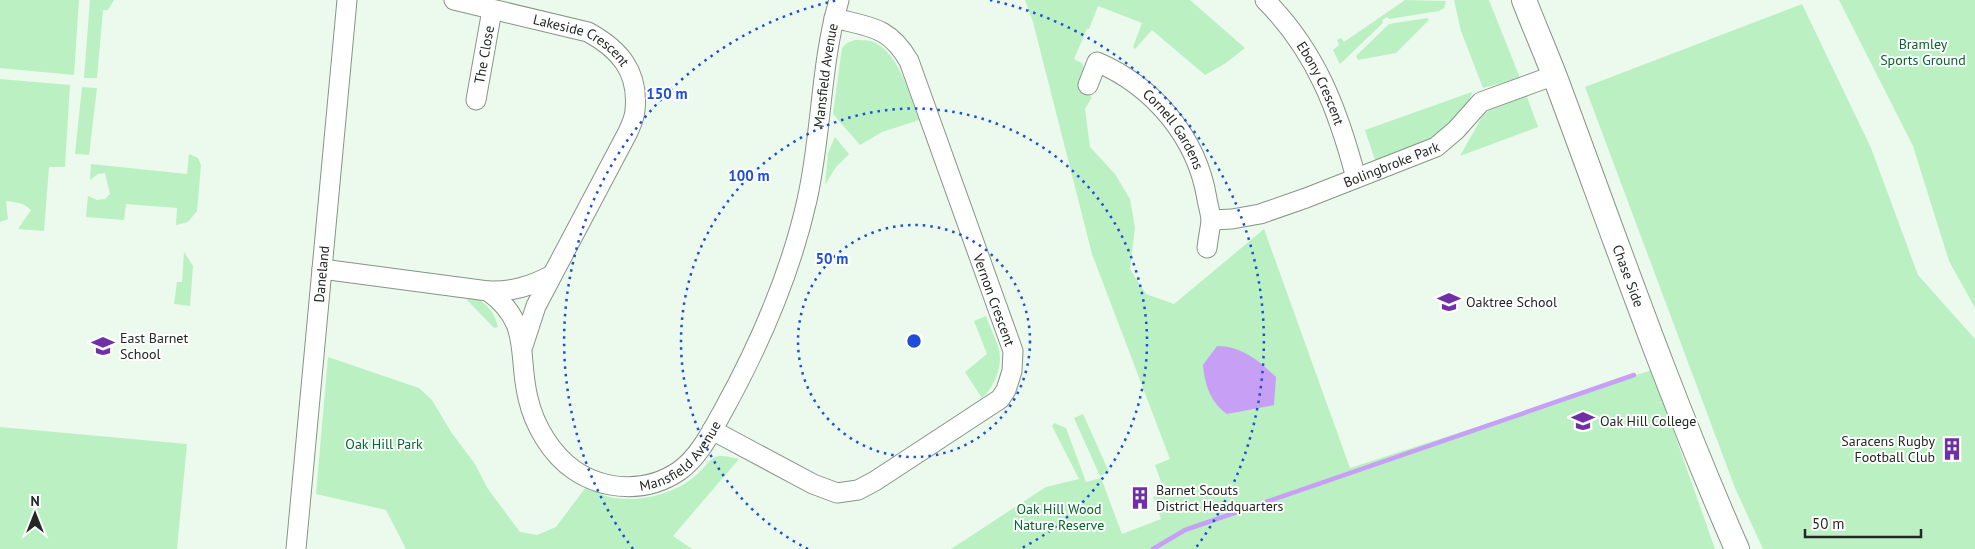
<svg xmlns="http://www.w3.org/2000/svg" width="1975" height="549" viewBox="0 0 1975 549" font-family="'PT Sans',sans-serif">
<style>
.green{fill:#bbf0c3}
.water{fill:#c79ff5}
.lines{fill:none;stroke-linecap:round;stroke-linejoin:round}
.stream{stroke:#c79ff5;stroke-width:4.5}
.minor-casing{stroke:#869488;stroke-width:21}
.major-casing{stroke:#869488;stroke-width:26}
.minor{stroke:#fff;stroke-width:19}
.major{stroke:#fff;stroke-width:24}
.ring{fill:none;stroke:#1d4ed8;stroke-width:2.5;stroke-dasharray:2.5 5}
.labels{text-anchor:middle;dominant-baseline:central;stroke-width:4;stroke-linejoin:round;paint-order:stroke}
.street-label{font-size:14px;fill:#232924;stroke:#fff}
.park-label{font-size:14px;fill:#03662a;stroke:#fff}
.poi-label{font-size:14px;fill:#232924;stroke:#fff;text-anchor:start}
.centre{fill:#1d4ed8;stroke:#fff;stroke-width:2.5}
.ring-label{font-size:15px;text-anchor:middle;font-weight:bold;fill:#1d4ed8;stroke:#fff;stroke-width:4;stroke-linejoin:round;paint-order:stroke}
</style>
<rect width="100%" height="100%" fill="#ebfaec"/>
<g class="green">
<polygon points="0,0 79,0 74,75 0,68"/>
<polygon points="90,0 114,0 108,10 103,10 97,78 84,78"/>
<polygon points="1025,0 1190,0 1245,48 1226,63 1205,75 1152,30 1135,49 1133,47 1142,23 1098,6 1089,29 1087,29 1074,59 1082,63 1086,72 1080,88 1092,97 1085,109 1090,147 1115,174 1130,199 1135,227 1130,269 1146,294 1174,304 1264,229 1350,468 1652,370 1715,549 951,549 1046,487 1079,479 1052,426 1054,423 1066,428 1086,482 1101,478 1122,534 1161,519 1153,497 1159,495 1156,487 1162,485 1155,465 1170,459 1092,254 1033,22"/>
<polygon points="1405,0 1446,1 1444,8 1439,11 1389,19 1387,17 1382,20 1383,23 1340,64 1333,50 1339,45 1337,40 1341,38 1344,42"/>
<polygon points="1454,0 1489,0 1520,78 1483,88 1461,31"/>
<polygon points="1839,0 1975,0 1975,308 1949,261 1913,146"/>
<polygon points="1802,4 1871,148 1918,275 1975,339 1975,549 1763,549 1735,488 1585,87"/>
<polygon points="1427,18 1429,20 1396,53 1358,60 1356,56 1389,24"/>
<path d="M855,40c5,0 11,0 16,1 27,9 39,55 48,79l-37,12 -22,13 -27,-31 9,-66 5,-5z"/>
<path d="M0,79l70,6 -5,82h-16l-5,64 -26,-2 13,-19c-7,-7 -15,-8 -25,-9l2,18 -8,3z"/>
<polygon points="82,87 97,88 89,155 75,154"/>
<path d="M1472,92c-1,12 -30,39 -41,46 -17,9 -38,15 -56,22l-10,-30z"/>
<polygon points="1526,94 1538,127 1460,156 1482,117 1497,102"/>
<polygon points="835,137 849,154 836,167 825,185 828,153"/>
<polygon points="189,154 198,158 201,165 197,211 188,222 176,225 177,208 126,204 124,220 86,217 88,196 97,200 105,199 110,194 105,173 98,174 90,180 91,164 187,174"/>
<polygon points="184,252 193,266 190,306 174,304 177,282 182,282"/>
<path d="M468,296c16,3 27,16 30,31l-4,1 -27,-28z"/>
<path d="M986,316c4,11 10,23 13,34 4,17 -5,37 -17,48l-17,-26 22,-18 -13,-33z"/>
<path d="M328,357l91,31 13,12 19,32 24,32 13,25 32,43 17,3 19,-8 30,-40c9,4 19,10 29,11 25,4 59,-4 79,-21 21,-17 13,-26 45,-18l-66,77 19,13h-286l-20,-39 -70,-16z"/>
<polygon points="1083,414 1109,472 1100,476 1074,418"/>
<polygon points="0,427 187,444 177,549 0,549"/>
</g>
<path class="water" d="M1217,346c25,0 42,15 59,31l-2,28 -47,9c-17,-12 -22,-29 -24,-49z"/>
<g class="lines">
<polyline class="stream" points="1153,549 1185,530 1634,375"/>
<defs>
<g id="minor">
<path id="s1" d="M454,0l134,32c31,17 51,39 47,78 0,7 -4,15 -7,22l-92,174 -13,40"/>
<path id="s2" d="M1265,0c51,51 73,110 91,178"/>
<path id="s3" d="M1088,85l9,-23c56,24 100,75 110,137 1,7 4,15 4,22 -1,9 -3,18 -4,27"/>
<path id="s4" d="M476,100l16,-90"/>
<path id="s5" d="M1211,220l21,-1 28,-5 46,-16 130,-51 20,-17 25,-28 74,-27"/>
<path id="s6" d="M322,269l166,22c44,32 29,62 40,107 6,27 23,56 46,72 31,21 73,23 105,1 20,-14 32,-39 44,-60 37,-67 67,-135 84,-211 15,-66 13,-135 32,-200"/>
<path d="M488,291c24,1 43,-5 64,-16"/>
<path d="M712,430l101,54 24,9 21,-3 17,-9 125,-82 6,-9 6,-19 1,-20 -104,-290c-20,-35 -40,-34 -75,-43"/>
<path id="s7" d="M296,549l51,-549"/>
</g>
<g id="major">
<path id="s8" d="M1524,0c10,26 21,51 31,77 59,158 114,318 182,472"/>
</g>
</defs>
<use href="#minor" class="minor-casing"/>
<use href="#major" class="major-casing"/>
<use href="#minor" class="minor"/>
<use href="#major" class="major"/>
</g>
<g class="ring">
<circle cx="914" cy="341" r="116"/>
<path d="M808 549A233 233 0 1 1 1020 549"/>
<path d="M633 549A349 349 0 0 1 838 0M990 0A349 349 0 0 1 1195 549"/>
</g>
<defs>
<symbol id="school-bare" viewBox="-9 -9 18 18"><path d="M0-5L7-2L0 1L-7-2ZM-4 1L0 2.5L4 1V4Q0 6-4 4Z" fill="#6f30a5" stroke="#fff" stroke-width="2.5" paint-order="stroke"/></symbol>
<symbol id="university-bare" viewBox="-9 -9 18 18"><path d="M0-5L7-2L0 1L-7-2ZM-4 1L0 2.5L4 1V4Q0 6-4 4Z" fill="#6f30a5" stroke="#fff" stroke-width="2.5" paint-order="stroke"/></symbol>
<symbol id="building-bare" viewBox="-9 -9 18 18"><path d="M-4-6H4V6H1V3H-1V6H-4ZM-2.5-4.3h1.7v1.8h-1.7ZM.8-4.3h1.7v1.8H.8ZM-2.5-1h1.7V.8h-1.7ZM.8-1h1.7V.8H.8Z" fill="#6f30a5" stroke="#fff" stroke-width="2.5" paint-order="stroke"/></symbol>
</defs>
<g fill-rule="evenodd">
<use href="#school-bare" x="1433" y="286" width="32" height="32"/>
<use href="#school-bare" x="87" y="330" width="32" height="32"/>
<use href="#university-bare" x="1567" y="405" width="32" height="32"/>
<use href="#building-bare" x="1936" y="433" width="32" height="32"/>
<use href="#building-bare" x="1124" y="482" width="32" height="32"/>
</g>
<g class="labels">
<g class="street-label">
<text stroke="none"><textPath href="#s1" startOffset="135">Lakeside Crescent</textPath></text>
<text stroke="none"><textPath href="#s4" startOffset="46">The Close</textPath></text>
<text stroke="none"><textPath href="#s6" startOffset="914">Mansfield Avenue</textPath></text>
<text stroke="none"><textPath href="#s2" startOffset="101">Ebony Crescent</textPath></text>
<text stroke="none"><textPath href="#s3" startOffset="129">Cornell Gardens</textPath></text>
<text stroke="none"><textPath href="#s5" startOffset="190">Bolingbroke Park</textPath></text>
<text stroke="none"><textPath href="#s7" startOffset="276">Daneland</textPath></text>
<text stroke="none"><textPath href="#s8" startOffset="295">Chase Side</textPath></text>
<text transform="translate(994 300) rotate(70)">Vernon Crescent</text>
<text stroke="none"><textPath href="#s6" startOffset="495">Mansfield Avenue</textPath></text>
</g>
<g class="park-label">
<text x="1923" y="44">Bramley<tspan x="1923" dy="16">Sports Ground</tspan></text>
<text x="384" y="444">Oak Hill Park</text>
<text x="1059" y="509">Oak Hill Wood<tspan x="1059" dy="16">Nature Reserve</tspan></text>
</g>
<g class="poi-label">
<text x="1466" y="302">Oaktree School</text>
<text x="120" y="338">East Barnet<tspan x="120" dy="16">School</tspan></text>
<text x="1600" y="421">Oak Hill College</text>
<text x="1935" y="441" text-anchor="end">Saracens Rugby<tspan x="1935" dy="16">Football Club</tspan></text>
<text x="1156" y="490">Barnet Scouts<tspan x="1156" dy="16">District Headquarters</tspan></text>
</g>
</g>
<circle cx="914" cy="341" r="8" class="centre"/>
<g class="ring-label">
<text x="667" y="99">150 m</text>
<text x="749" y="181">100 m</text>
<text x="832" y="264">50 m</text>
</g>
<g transform="translate(35 514)" stroke="#ffffff" stroke-width="4" paint-order="stroke">
<path d="M0-4L9 19L0 12L-9 19Z" fill="#232924"/>
<text y="-8" font-size="14" font-weight="bold" text-anchor="middle" fill="#232924">N</text>
</g>
<path d="M1805 529v8h116v-8" fill="none" stroke="#232924" stroke-width="2.5"/>
<text x="1812" y="529" font-size="15" fill="#232924" stroke="#ffffff" stroke-width="4" paint-order="stroke">50 m</text>
</svg>
